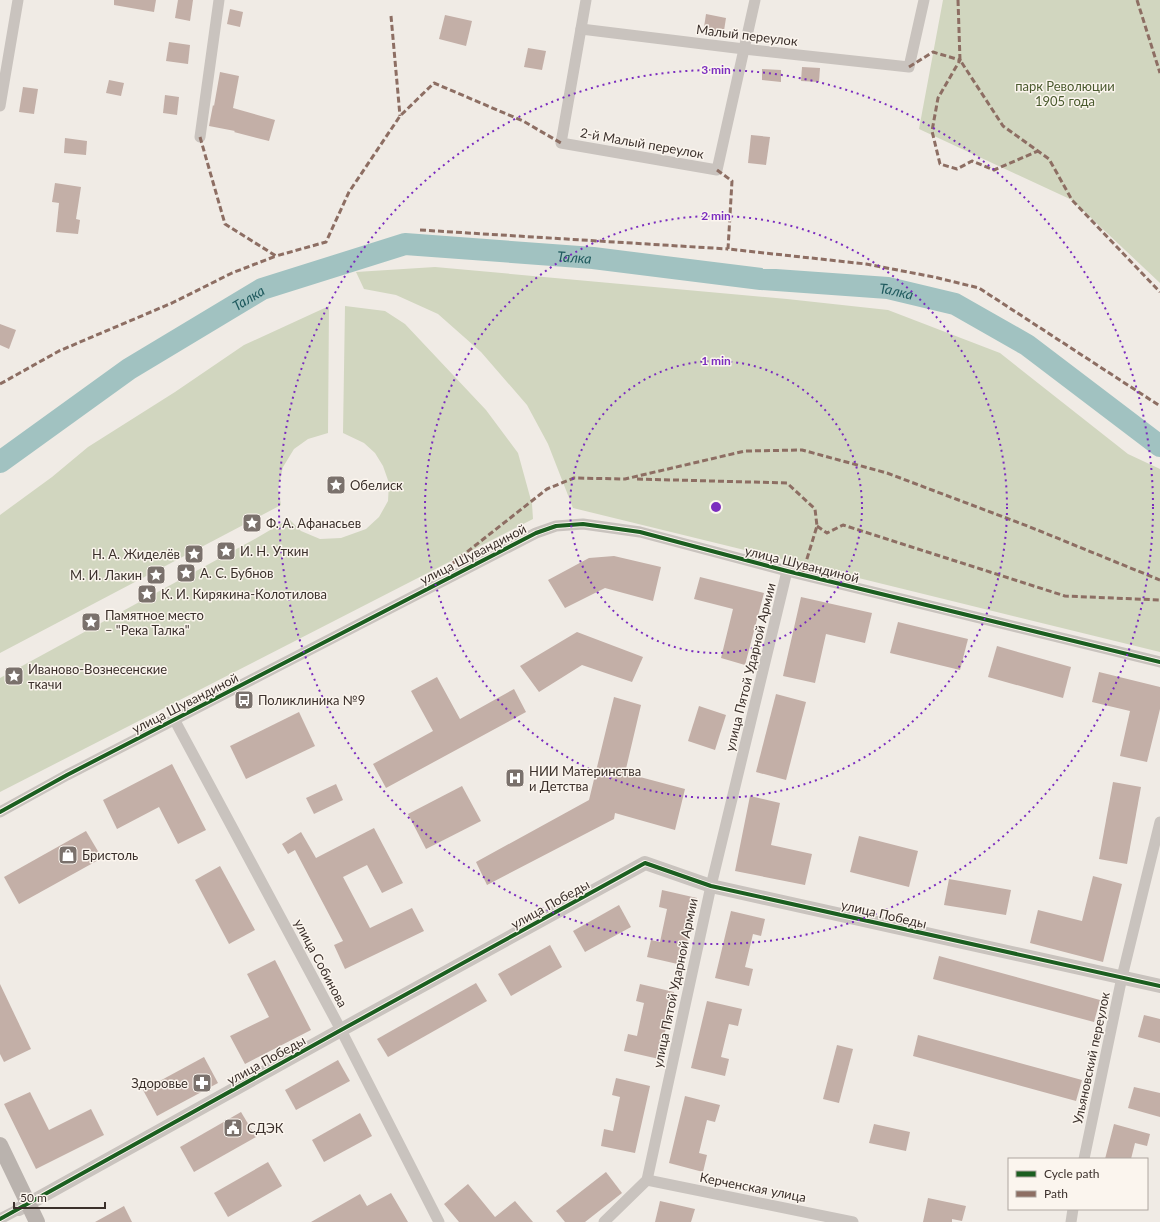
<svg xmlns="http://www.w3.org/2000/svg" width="1160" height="1222" viewBox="0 0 1160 1222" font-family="Lato,sans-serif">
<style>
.green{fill:#d1d6bf}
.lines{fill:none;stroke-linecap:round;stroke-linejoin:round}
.river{stroke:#a1c2c1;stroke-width:22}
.building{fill:#c3afa7}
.minor{stroke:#c9c3be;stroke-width:11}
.tertiary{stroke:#c9c3be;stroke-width:14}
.secondary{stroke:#bab3ae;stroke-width:16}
.quiet{stroke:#8d6e63;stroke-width:3;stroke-dasharray:6 3;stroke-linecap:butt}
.cycleway-casing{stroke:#fbf5ee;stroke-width:6}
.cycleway{stroke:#1b5e20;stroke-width:4}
.ring{fill:none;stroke:#7b2cbf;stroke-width:2;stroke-dasharray:2 4}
.labels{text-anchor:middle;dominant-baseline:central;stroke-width:3;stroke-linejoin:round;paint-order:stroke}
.street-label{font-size:13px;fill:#3b302b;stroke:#fbf5ee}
.park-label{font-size:13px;fill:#4a5a2e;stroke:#fbf5ee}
.poi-label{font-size:13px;fill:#3b302b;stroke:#fbf5ee;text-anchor:start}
.water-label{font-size:14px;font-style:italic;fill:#1f5a5e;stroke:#fbf5ee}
.centre{fill:#7b2cbf;stroke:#fbf5ee;stroke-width:2}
.ring-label{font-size:12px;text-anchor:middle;font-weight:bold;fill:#7b2cbf;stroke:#fbf5ee;stroke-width:3;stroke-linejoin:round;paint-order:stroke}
</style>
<rect width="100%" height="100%" fill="#f0ebe5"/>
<g class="green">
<polygon points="943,0 1160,0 1160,283 1072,200 919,129"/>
<polygon points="435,267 787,299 888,310 1000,353 1128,454 1160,469 1160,652 573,508 548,444 527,405 481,352 438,314 396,295 364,289 356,272"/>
<polygon points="329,306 328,433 308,439 294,449 283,467 278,488 281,505 0,653 0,515 52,477 88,447 175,392 244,345"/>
<polygon points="345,306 385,311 405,324 486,410 518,453 532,504 533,519 0,792 0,678 253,540 289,519 301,531 320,539 341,538 366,529 379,517 388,501 389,483 383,466 375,453 364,443 343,433"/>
</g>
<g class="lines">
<path class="river" id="s1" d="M0,462l129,-93 133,-80 143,-45 188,14 168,21 127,9 67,16 72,41 133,101"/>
</g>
<g class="building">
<polygon points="114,0 156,0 154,12 114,5"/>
<polygon points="178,0 193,0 190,21 175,18"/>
<polygon points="230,9 243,12 240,27 227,24"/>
<polygon points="706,14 726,18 723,37 703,34"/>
<polygon points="445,15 472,21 466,46 439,39"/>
<polygon points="169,42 190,45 188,64 166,61"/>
<polygon points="528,48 546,51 542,70 524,67"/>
<polygon points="802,67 820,68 819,82 801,81"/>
<polygon points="762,69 781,70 781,82 762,80"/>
<polygon points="220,72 239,76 233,108 275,120 269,141 234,132 235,131 209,126 213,105 214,106"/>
<polygon points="109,80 124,83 121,96 106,93"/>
<polygon points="23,87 38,89 34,114 19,112"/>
<polygon points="165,95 179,97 177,115 163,113"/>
<polygon points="751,135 770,137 766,165 748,163"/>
<polygon points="65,138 87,141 86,155 64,153"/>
<polygon points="55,183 81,187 76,219 80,220 78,234 56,232 59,203 52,202"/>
<polygon points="0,324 16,330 9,349 0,345"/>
<polygon points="614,556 661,567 653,601 605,588 565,608 548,580 589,558"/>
<polygon points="700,577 764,593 745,665 721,658 733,609 694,599"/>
<polygon points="801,597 872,613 865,643 826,634 815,683 783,676"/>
<polygon points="898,622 968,639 960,670 890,653"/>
<polygon points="577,632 643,657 632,682 582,665 539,692 520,666"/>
<polygon points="997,646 1071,667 1063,698 988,677"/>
<polygon points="1099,672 1160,687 1160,709 1147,762 1120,756 1130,711 1092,702"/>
<polygon points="437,677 460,719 514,689 526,712 386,788 373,764 433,731 411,691"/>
<polygon points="776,694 806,702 786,780 756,772"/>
<polygon points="614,697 641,705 625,773 685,789 675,830 615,813 614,819 487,885 476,862 589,800"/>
<polygon points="699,706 726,715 715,750 688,741"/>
<polygon points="299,712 315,746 246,779 230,746"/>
<polygon points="172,764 206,830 178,844 159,807 117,829 103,800"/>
<polygon points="1113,782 1141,787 1127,864 1099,859"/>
<polygon points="336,784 343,800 314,814 306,798"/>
<polygon points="462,786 481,821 426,849 408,814"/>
<polygon points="750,796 780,803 771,845 812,854 805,885 735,871"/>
<polygon points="374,828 403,883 382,893 367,865 343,877 370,928 412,908 424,931 345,969 334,945 343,941 295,850 288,854 282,844 301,832 316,858"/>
<polygon points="86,831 102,858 19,904 4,877"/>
<polygon points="859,836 918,851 909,887 850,872"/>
<polygon points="220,866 255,930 229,944 195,880"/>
<polygon points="1093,876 1122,884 1103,962 1030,943 1038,910 1082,921"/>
<polygon points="949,879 1011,890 1006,915 944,905"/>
<polygon points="662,890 697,898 682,965 647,957 651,940 660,942 667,909 659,907"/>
<polygon points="619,905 631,927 585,952 573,931"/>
<polygon points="731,911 765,919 761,936 753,934 745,967 753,969 749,986 715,978"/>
<polygon points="550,945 562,967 511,996 498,974"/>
<polygon points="939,956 1100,1000 1094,1022 933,979"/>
<polygon points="275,960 311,1030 245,1064 230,1036 269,1017 247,974"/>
<polygon points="476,983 487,1001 388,1057 377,1039"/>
<polygon points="0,984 31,1049 4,1062 0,1054"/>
<polygon points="640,984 674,992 659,1059 624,1051 628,1034 637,1036 644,1003 636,1001"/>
<polygon points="707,1001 742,1009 738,1026 729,1024 721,1057 729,1059 725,1076 691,1068"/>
<polygon points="1144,1015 1160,1019 1160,1043 1138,1037"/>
<polygon points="918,1035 1082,1080 1076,1101 913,1056"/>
<polygon points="837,1045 853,1049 839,1103 823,1099"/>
<polygon points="204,1057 218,1083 157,1116 143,1090"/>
<polygon points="338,1060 350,1081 296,1110 285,1090"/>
<polygon points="616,1078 650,1086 635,1153 601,1146 604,1129 613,1131 620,1097 612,1095"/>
<polygon points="1134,1087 1160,1093 1160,1117 1128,1108"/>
<polygon points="30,1092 49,1130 91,1109 104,1135 36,1169 4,1104"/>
<polygon points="685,1096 720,1105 715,1122 707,1120 699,1153 707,1155 703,1172 669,1163"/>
<polygon points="241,1112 256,1137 194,1172 180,1147"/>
<polygon points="360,1113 372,1136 324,1162 312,1140"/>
<polygon points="874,1124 910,1132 906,1151 869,1143"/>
<polygon points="1114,1124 1150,1134 1147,1146 1135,1143 1131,1159 1105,1159"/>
<polygon points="268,1162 282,1186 228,1217 214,1193"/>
<polygon points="606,1172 622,1193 585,1222 565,1222 556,1211"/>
<polygon points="468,1184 495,1217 515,1201 533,1222 459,1222 444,1204"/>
<polygon points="391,1193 408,1222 311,1222 360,1194 367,1206"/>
<polygon points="928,1198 966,1206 962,1221 952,1219 952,1222 923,1222"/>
<polygon points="660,1201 695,1209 691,1222 655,1222"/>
<polygon points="124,1206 132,1222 95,1222"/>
</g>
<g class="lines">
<g class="minor">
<polyline points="586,0 561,143 717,170 755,0"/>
<polyline points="581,29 744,49 909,67 924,0"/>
<polyline points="0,106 18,0"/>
<polyline points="200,137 219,0"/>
<polyline points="174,719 341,1030 439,1222"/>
<polyline points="0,812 67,775 536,533 556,526 583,524 640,532 787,571 1160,662"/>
<polyline points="1084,1159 1122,977 1160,822"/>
<polyline points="647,1180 853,1222"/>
<polyline points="0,1219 19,1209"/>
<polyline points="604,1222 647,1180 711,886 787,571"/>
<polyline points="1071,1222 1073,1209"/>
</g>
<polyline class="tertiary" points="19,1209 341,1030 645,863 711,886 1160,986"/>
<polyline class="secondary" points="0,1145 37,1222"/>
<g class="quiet">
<polyline points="958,0 960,60 1003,126 1049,159 1072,200 1160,292"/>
<polyline points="1137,0 1160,73"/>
<polyline points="391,16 400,116"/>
<polyline points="909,67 933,52 960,60 938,98 932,131 940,164 957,169 972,161 994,170 1038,151"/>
<polyline points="200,137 225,224 276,256 326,242 349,192 400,116 434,83 523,121 561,143"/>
<polyline points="717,170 732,181 728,249 866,264 934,277 979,288 1160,406"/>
<polyline points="420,230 728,249"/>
<polyline points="0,384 59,351 172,303 232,273 276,256"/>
<polyline points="637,479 787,483 815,509 817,526 802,575"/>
<polyline points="817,526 827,533 843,525 1065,596 1160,600"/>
<polyline points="453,563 547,489 574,478 625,479 745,451 802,450 887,473 1030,527 1160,580"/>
</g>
<defs>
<g id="cycleway">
<polyline points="0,812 67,775 536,533 556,526 583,524 640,532 787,571 1160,662"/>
<polyline points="0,1219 341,1030 645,863 711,886 1160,986"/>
</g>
</defs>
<use href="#cycleway" class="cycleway-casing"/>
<use href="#cycleway" class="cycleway"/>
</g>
<g class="ring">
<circle cx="716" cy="507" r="146"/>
<circle cx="716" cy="507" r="291"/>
<circle cx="716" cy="507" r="437"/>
</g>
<defs>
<symbol id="sight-square" viewBox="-11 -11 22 22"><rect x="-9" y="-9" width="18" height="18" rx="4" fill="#7a716c" stroke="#fbf5ee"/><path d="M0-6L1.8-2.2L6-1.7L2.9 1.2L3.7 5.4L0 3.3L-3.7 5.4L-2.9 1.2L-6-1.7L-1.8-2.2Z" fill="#fff"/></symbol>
<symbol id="bus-square" viewBox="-11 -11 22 22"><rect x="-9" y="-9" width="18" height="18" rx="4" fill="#7a716c" stroke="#fbf5ee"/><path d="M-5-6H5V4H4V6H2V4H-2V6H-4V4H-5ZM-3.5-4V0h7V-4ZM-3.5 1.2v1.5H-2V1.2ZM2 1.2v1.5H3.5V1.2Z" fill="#fff"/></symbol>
<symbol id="hospital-square" viewBox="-11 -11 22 22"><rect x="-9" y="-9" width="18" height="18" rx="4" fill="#7a716c" stroke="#fbf5ee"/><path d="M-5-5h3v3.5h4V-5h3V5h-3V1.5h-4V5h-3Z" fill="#fff"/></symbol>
<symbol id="shop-square" viewBox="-11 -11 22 22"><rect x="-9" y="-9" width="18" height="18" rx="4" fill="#7a716c" stroke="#fbf5ee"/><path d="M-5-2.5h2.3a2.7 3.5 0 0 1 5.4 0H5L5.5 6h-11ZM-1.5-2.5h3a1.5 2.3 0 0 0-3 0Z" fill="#fff"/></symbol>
<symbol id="pharmacy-square" viewBox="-11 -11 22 22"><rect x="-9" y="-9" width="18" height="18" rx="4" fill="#7a716c" stroke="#fbf5ee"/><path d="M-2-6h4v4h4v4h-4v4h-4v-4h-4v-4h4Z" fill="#fff"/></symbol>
<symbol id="civic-square" viewBox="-11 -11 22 22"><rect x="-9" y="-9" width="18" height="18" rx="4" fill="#7a716c" stroke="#fbf5ee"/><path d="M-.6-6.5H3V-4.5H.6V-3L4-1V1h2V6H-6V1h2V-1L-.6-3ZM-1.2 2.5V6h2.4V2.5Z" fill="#fff"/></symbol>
</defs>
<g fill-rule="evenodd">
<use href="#sight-square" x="325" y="474" width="22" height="22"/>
<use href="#sight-square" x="241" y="512" width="22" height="22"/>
<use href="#sight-square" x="215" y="540" width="22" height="22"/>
<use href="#sight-square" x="183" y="543" width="22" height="22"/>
<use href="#sight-square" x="175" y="562" width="22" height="22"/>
<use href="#sight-square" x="145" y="564" width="22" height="22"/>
<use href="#sight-square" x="136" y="583" width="22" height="22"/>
<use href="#sight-square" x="80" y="611" width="22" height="22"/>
<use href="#sight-square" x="3" y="665" width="22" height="22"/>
<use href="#bus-square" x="233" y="689" width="22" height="22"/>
<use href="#hospital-square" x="504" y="767" width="22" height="22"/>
<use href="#shop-square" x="57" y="844" width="22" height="22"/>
<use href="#pharmacy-square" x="191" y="1072" width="22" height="22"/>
<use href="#civic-square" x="222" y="1117" width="22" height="22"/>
</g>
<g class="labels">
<g class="street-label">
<text transform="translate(747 35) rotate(7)">Малый переулок</text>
<text transform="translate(642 143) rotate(10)">2-й Малый переулок</text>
<text transform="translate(473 554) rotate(-27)">улица Шувандиной</text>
<text transform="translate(802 564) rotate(14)">улица Шувандиной</text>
<text transform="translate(750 667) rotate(-76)">улица Пятой Ударной Армии</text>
<text transform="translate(185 703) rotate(-27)">улица Шувандиной</text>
<text transform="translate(550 904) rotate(-29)">улица Победы</text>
<text transform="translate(884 914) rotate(13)">улица Победы</text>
<text transform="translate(321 963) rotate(62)">улица Собинова</text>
<text transform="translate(675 983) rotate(-78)">улица Пятой Ударной Армии</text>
<text transform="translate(1091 1058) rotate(-78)">Ульяновский переулок</text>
<text transform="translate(266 1060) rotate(-29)">улица Победы</text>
<text transform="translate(753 1187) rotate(11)">Керченская улица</text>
</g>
<g class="park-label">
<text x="1065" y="86">парк Революции<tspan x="1065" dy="15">1905 года</tspan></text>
</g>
<g class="poi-label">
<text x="350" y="485">Обелиск</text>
<text x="266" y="523">Ф. А. Афанасьев</text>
<text x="240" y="551">И. Н. Уткин</text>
<text x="180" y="554" text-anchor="end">Н. А. Жиделёв</text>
<text x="200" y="573">А. С. Бубнов</text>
<text x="142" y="575" text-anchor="end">М. И. Лакин</text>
<text x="161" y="594">К. И. Кирякина-Колотилова</text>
<text x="105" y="615">Памятное место<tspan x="105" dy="15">– "Река Талка"</tspan></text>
<text x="28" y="669">Иваново-Вознесенские<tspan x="28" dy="15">ткачи</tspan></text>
<text x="258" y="700">Поликлиника №9</text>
<text x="529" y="771">НИИ Материнства<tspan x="529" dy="15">и Детства</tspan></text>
<text x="82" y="855">Бристоль</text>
<text x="188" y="1083" text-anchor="end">Здоровье</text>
<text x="247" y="1128">СДЭК</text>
</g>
<g class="water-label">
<text stroke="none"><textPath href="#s1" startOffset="634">Талка</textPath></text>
<text stroke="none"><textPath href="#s1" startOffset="958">Талка</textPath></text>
<text stroke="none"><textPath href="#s1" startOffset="298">Талка</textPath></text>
</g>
</g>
<circle cx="716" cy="507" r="6" class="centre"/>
<g class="ring-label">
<text x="716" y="74">3 min</text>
<text x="716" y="220">2 min</text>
<text x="716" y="365">1 min</text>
</g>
<rect x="1008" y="1158" width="140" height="52" fill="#fbf5ee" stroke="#aea6a0"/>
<rect x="1016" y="1171" width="20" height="6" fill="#1b5e20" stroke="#aea6a0"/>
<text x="1044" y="1178" font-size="12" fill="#3b302b">Cycle path</text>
<rect x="1016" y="1191" width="20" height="6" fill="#8d6e63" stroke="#aea6a0"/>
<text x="1044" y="1198" font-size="12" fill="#3b302b">Path</text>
<path d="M14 1202v6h91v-6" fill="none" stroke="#3b302b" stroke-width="2"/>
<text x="20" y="1202" font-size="12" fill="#3b302b" stroke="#fbf5ee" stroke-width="3" paint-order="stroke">50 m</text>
</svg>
